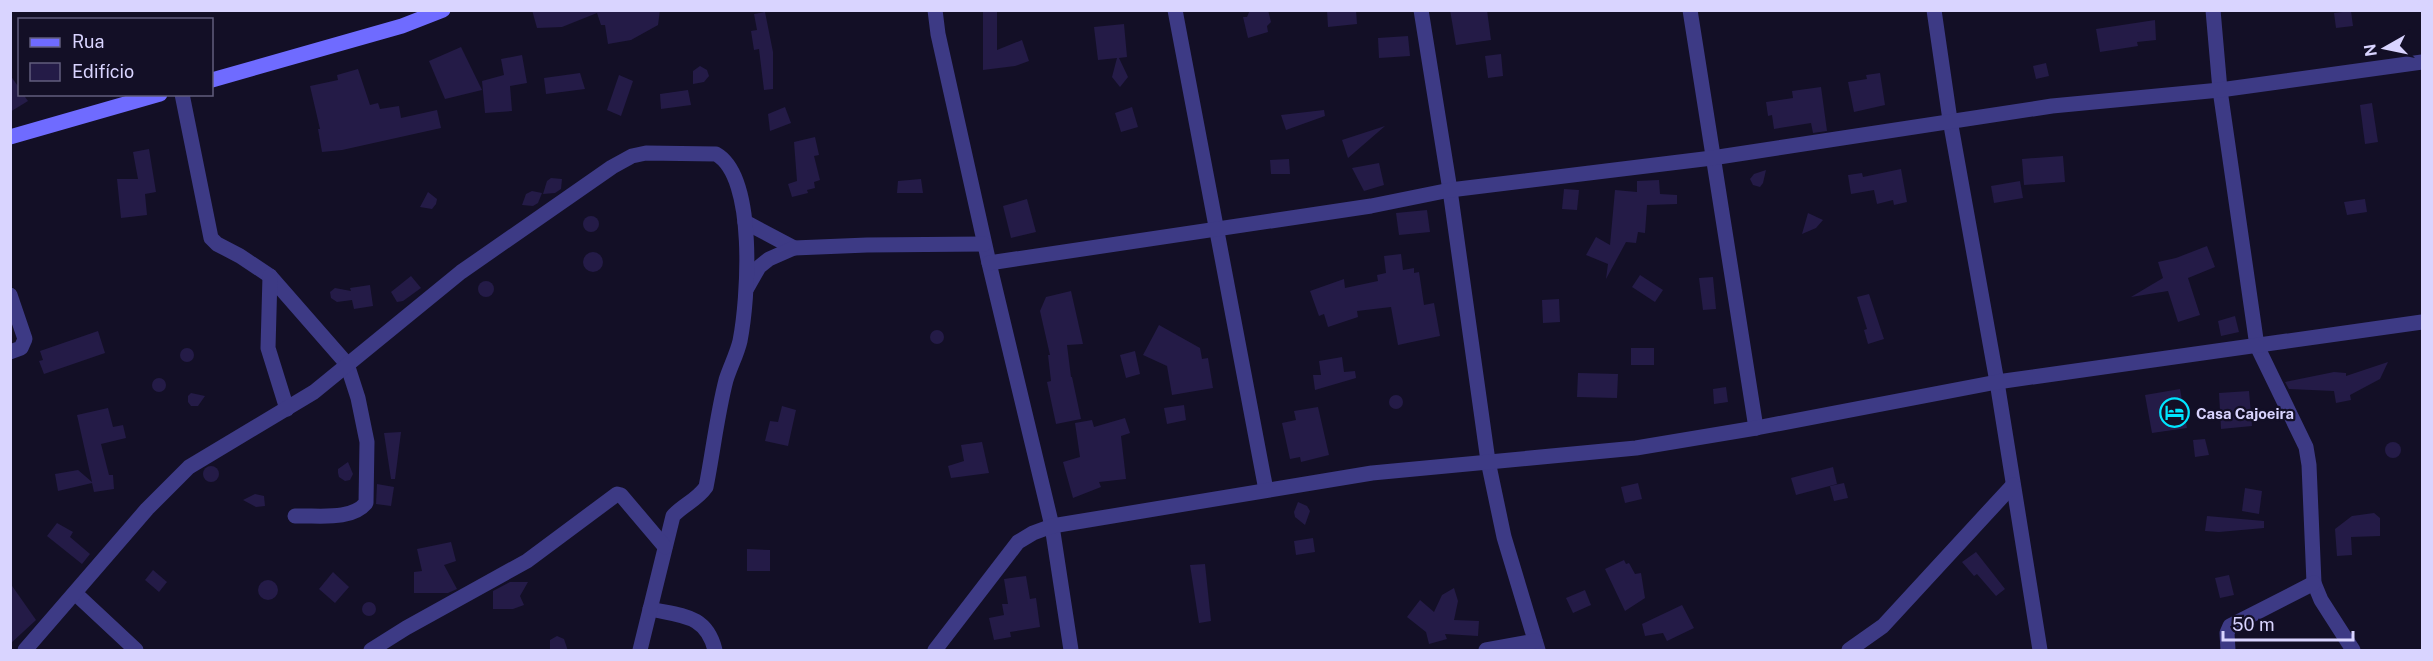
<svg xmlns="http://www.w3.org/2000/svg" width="2433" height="661" viewBox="0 0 2433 661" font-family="'Public Sans',sans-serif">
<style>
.building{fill:#241b47}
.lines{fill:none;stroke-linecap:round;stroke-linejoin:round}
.street{stroke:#3d3a85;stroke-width:15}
.secondary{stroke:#6f6bff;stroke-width:15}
.labels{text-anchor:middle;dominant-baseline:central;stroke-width:4.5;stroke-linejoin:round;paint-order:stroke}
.poi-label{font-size:15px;font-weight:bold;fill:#d9d4ff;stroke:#130f26;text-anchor:start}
</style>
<rect width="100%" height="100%" fill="#130f26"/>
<g class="building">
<polygon points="532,10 660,10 658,25 631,40 608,44 605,25 601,25 597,13 562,27 537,28"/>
<polygon points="983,10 997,10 997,50 1022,40 1029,61 1015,66 983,70"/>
<polygon points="1250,10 1268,10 1271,22 1267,26 1268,32 1248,38 1243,17 1247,17"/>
<polygon points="1327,10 1356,10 1357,24 1328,27"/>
<polygon points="1450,10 1487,10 1491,40 1456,45"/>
<polygon points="2351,11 2353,26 2336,28 2334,13"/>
<polygon points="765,12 773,52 773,89 764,90 759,49 754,50 751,31 757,30 754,14"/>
<polygon points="2155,20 2156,40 2137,42 2138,46 2100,52 2096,29"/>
<polygon points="1124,24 1127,57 1119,58 1128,77 1120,87 1112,77 1117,58 1098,60 1094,27"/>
<polygon points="1408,36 1410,56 1379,58 1378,38"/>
<polygon points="461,47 482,90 445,99 429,61"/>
<polygon points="1501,54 1503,76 1488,78 1485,56"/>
<polygon points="522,55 527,83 510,86 512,111 485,113 482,81 504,75 501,59"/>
<polygon points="2046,63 2049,76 2036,79 2033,66"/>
<polygon points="700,66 707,70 709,76 704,82 693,84 693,71"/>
<polygon points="358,69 370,105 378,103 380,109 399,106 401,118 437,110 441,128 342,150 322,152 318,129 320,129 310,86 338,80 337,75"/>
<polygon points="580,73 585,89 546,94 544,78"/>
<polygon points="1880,73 1885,105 1854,112 1848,82 1867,79 1866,75"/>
<polygon points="10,75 20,89 20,94 23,94 28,101 10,112"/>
<polygon points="619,75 633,81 621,116 607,110"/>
<polygon points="1821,87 1827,131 1813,133 1811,123 1774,129 1772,115 1768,116 1766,102 1793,98 1792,91"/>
<polygon points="688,90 691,105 661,109 660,94"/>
<polygon points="2372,103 2378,142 2365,144 2360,105"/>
<polygon points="785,107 791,123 770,131 768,114"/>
<polygon points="1132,107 1138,127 1121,132 1115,113"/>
<polygon points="1324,110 1325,116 1286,130 1281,115"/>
<polygon points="1385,126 1348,158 1342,140"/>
<polygon points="815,137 819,155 814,156 820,180 814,182 815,188 807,190 808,193 792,197 788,184 797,181 794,142"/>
<polygon points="149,149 156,192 145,194 147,215 121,218 117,179 138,179 133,152"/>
<polygon points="2063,156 2065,182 2024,185 2022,159"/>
<polygon points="1289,159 1290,174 1271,174 1270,160"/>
<polygon points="1379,163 1384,185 1364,191 1352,168"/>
<polygon points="1901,169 1907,202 1894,205 1893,200 1877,204 1874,190 1851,194 1848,175 1862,173 1863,177"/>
<polygon points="1766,170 1763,183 1760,187 1753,185 1750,179 1754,174"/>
<polygon points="551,178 562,179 561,189 555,193 543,194 547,181"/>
<polygon points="921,179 923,193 897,193 898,181"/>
<polygon points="1659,180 1660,194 1677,195 1677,204 1647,205 1645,233 1638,232 1636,243 1626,242 1606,279 1608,264 1586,255 1596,237 1610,245 1615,190 1637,192 1637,181"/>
<polygon points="2020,181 2023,198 1994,203 1991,186"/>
<polygon points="1564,189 1579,190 1577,210 1562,209"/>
<polygon points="532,191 542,193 538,203 533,206 522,205 526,194"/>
<polygon points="428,192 437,199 436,204 432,209 420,207"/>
<polygon points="1027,199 1036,232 1011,238 1003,206"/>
<polygon points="2365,199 2367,212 2347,215 2344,202"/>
<polygon points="1427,210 1430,232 1399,235 1396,213"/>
<polygon points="1808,213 1823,220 1816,228 1802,234"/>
<circle cx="591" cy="224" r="8"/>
<polygon points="2207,246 2215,267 2188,278 2200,315 2178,322 2168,291 2131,297 2163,278 2158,262 2176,258"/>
<circle cx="593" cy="262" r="10"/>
<polygon points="1401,254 1403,270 1414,268 1414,273 1419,272 1424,305 1434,303 1440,336 1398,345 1391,307 1357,311 1358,317 1328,327 1324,314 1319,316 1310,291 1344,279 1345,288 1378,281 1377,275 1386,273 1384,256"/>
<polygon points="1640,275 1663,290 1655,302 1632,287"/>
<polygon points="411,276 421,288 403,301 397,302 391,292"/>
<polygon points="1713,277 1716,309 1703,310 1699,278"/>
<circle cx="486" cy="289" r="8"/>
<polygon points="370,285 373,306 354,309 352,300 337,302 331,298 330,292 335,288 351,291 350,288"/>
<polygon points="1071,291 1083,344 1067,345 1071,377 1072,377 1081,419 1056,424 1047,382 1051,381 1048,355 1050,355 1040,311 1046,297"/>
<polygon points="1869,294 1884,339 1868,344 1864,330 1867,329 1857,297"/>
<polygon points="1559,299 1560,322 1543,323 1542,300"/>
<polygon points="2235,316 2239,332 2221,336 2218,321"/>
<polygon points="1159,325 1200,348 1202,359 1208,358 1213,388 1172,395 1167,366 1143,355"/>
<circle cx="937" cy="337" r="7"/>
<polygon points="98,331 105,353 44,374 39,361 43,360 40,351"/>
<rect x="1631" y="348" width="23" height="17"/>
<circle cx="187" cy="355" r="7"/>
<polygon points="1135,351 1140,374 1126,378 1120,355"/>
<polygon points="1342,357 1344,372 1355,371 1356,378 1315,390 1313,375 1321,375 1319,361"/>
<polygon points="2388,362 2380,379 2350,395 2351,400 2336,403 2334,391 2289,389 2285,382 2334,372 2346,373 2346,376"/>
<polygon points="1578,373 1618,374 1617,398 1577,397"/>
<circle cx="159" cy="385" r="7"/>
<polygon points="1726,387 1728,402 1714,404 1713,389"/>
<polygon points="2180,389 2187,428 2152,433 2145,395"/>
<polygon points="2249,391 2252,426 2221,429 2219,393"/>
<polygon points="191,393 205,396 198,406 191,406 188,402 188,396"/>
<circle cx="1396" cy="402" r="7"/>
<polygon points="1184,405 1186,420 1167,424 1164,408"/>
<polygon points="782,406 796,410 788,446 765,441 770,421 778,422"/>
<polygon points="1318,407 1329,455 1301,462 1300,457 1290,459 1282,423 1296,420 1294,411"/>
<polygon points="108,408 113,427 123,425 126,438 101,444 109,475 113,475 114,489 94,492 92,483 58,491 55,474 78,470 92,482 77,415"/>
<polygon points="1125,418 1130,433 1121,436 1126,479 1099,482 1101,487 1073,498 1063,462 1080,457 1075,423 1092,420 1094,427"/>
<polygon points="401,432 395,479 391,479 384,433"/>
<polygon points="2205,439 2209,455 2195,457 2193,440"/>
<polygon points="982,442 989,473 951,478 948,466 964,461 961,445"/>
<circle cx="2393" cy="450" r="8"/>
<polygon points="348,462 353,474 350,480 345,481 339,477 338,473 338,469"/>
<circle cx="211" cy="474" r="8"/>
<polygon points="1833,467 1837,484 1796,495 1791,478"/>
<polygon points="1638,483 1642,499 1625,503 1621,487"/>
<polygon points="1844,483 1848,498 1834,501 1830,486"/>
<polygon points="377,484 394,487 391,506 376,504"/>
<polygon points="2245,488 2262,491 2259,514 2242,511"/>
<polygon points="255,494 264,496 265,506 256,507 243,500"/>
<polygon points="1298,502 1307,506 1310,511 1305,525 1295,517 1294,512"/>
<polygon points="2374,513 2380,518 2380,536 2351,537 2352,555 2337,556 2335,529 2352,516"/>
<polygon points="2207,516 2264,521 2264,528 2219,532 2205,531"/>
<polygon points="57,523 73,532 70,537 90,554 82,564 47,536"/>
<polygon points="1313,538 1315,552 1296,555 1294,541"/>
<polygon points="451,542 456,561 444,565 457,589 448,593 414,593 414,572 422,571 417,549"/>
<polygon points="747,549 770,550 770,571 747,571"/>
<polygon points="1976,552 2005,589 1996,596 1977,574 1974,576 1962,562"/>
<polygon points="1624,560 1626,564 1629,563 1635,574 1641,573 1645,598 1625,611 1605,569"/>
<polygon points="1205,564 1211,621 1199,623 1190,565"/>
<polygon points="153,570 167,582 159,592 145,580"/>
<polygon points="333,572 349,587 335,603 319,589"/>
<polygon points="2229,575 2234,595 2220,598 2215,578"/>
<polygon points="1026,576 1030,599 1036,598 1040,627 1010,632 1011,637 994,640 989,618 1004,615 1002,604 1008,604 1004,579"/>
<circle cx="268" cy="590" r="10"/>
<polygon points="510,582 528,582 520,596 524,605 513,609 493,609 493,591"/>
<polygon points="10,583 36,620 10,644"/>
<polygon points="1454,588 1458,601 1454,620 1479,621 1478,636 1445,634 1447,639 1429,644 1426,632 1407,617 1420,600 1434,612 1442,595"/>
<polygon points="1585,590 1591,605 1573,613 1566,598"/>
<circle cx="369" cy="609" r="7"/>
<polygon points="1682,605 1694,628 1667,641 1663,633 1645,636 1642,624"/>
<polygon points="557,636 564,639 568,651 550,651 550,640"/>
</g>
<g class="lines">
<g class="street">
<polyline points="935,10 938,34 989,263 1052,526 1071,650"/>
<polyline points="1175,10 1266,490"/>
<polyline points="1421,10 1450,190 1488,461 1504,537 1538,650"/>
<polyline points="1690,10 1756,428"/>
<polyline points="1934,10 1950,120 1997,382 2040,650"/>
<polyline points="2213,10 2220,90 2257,346 2306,447 2309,465 2314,583 2321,600 2353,650"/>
<path d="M182,94l29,144 6,6 23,12 30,20 77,88 11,34 9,44 -1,61c-15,18 -48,12 -71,13"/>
<polyline points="745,222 794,248"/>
<polyline points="989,263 1371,206 1450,190 1712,158 2052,106 2220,90 2422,62"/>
<polyline points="270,276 268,348 287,409"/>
<polyline points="747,288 759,267 769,259 794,248 867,245 984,244"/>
<polyline points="10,295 25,339 21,348 10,352"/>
<polyline points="76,594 136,650"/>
<path d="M650,609c31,7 56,5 65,41"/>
<path d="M25,650l122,-141 42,-42 125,-75 147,-120 151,-105 20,-11 14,-3 70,1c41,23 32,146 24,187 -3,13 -10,26 -14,39 -9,35 -13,72 -20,107 -9,13 -23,18 -33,29l-33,134"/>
<polyline points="371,650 406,628 527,561 617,494 621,495 665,547"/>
<polyline points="935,650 1018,542 1033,533 1052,526 1372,473 1636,448 1756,428 1997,382 2422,322"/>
<polyline points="1486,650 1535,641"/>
<polyline points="1849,650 1883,626 2013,485"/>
<polyline points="2228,650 2227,633 2230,626 2314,583"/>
</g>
<g class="secondary">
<polyline points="212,80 402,26 443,10"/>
<polyline points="10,137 160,94"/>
</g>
</g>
<defs>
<symbol id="hotel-ring" viewBox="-11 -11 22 22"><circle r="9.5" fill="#130f26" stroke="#00e5ff" stroke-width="1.5"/><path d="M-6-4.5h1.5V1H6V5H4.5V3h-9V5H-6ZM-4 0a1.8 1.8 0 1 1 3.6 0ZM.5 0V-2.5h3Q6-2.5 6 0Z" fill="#00e5ff"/></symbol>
</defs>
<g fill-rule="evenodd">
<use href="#hotel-ring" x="2158" y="396" width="33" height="33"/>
</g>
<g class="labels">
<g class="poi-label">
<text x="2196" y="413">Casa Cajoeira</text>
</g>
</g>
<rect width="2433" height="661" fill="none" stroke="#d9d4ff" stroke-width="24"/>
<rect x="18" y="18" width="195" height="78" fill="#130f26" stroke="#625e7d" stroke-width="1.5"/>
<rect x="30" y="38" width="30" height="9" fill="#6f6bff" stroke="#625e7d" stroke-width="1.5"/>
<text x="72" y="48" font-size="18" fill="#d9d4ff">Rua</text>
<rect x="30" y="63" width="30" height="18" fill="#241b47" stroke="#625e7d" stroke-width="1.5"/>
<text x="72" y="78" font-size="18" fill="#d9d4ff">Edifício</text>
<g transform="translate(2385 48) rotate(261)" stroke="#130f26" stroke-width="4.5" paint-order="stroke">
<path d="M0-4.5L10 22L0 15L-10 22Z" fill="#d9d4ff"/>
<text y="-9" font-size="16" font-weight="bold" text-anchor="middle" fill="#d9d4ff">N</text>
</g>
<path d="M2223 631v9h130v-9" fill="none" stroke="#d9d4ff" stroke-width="3"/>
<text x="2232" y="631" font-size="18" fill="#d9d4ff" stroke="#130f26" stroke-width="4.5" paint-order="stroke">50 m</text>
</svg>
